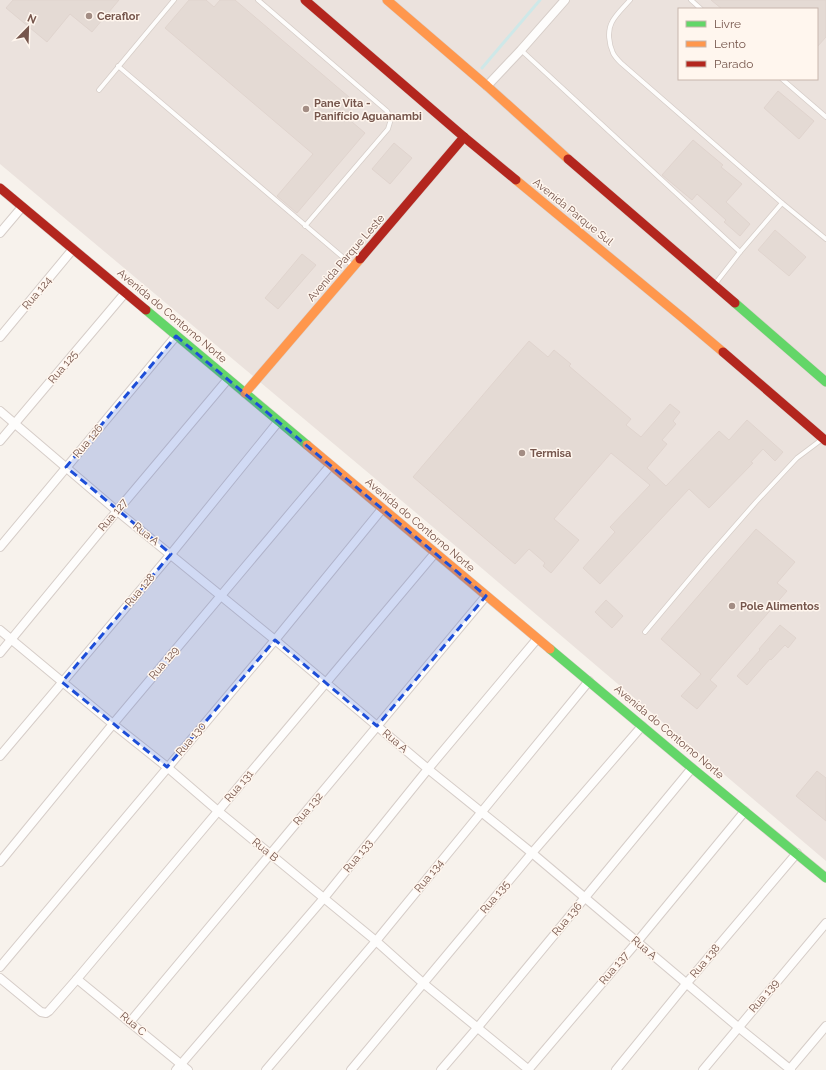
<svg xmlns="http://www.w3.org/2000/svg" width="826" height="1070" viewBox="0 0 826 1070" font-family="Raleway,sans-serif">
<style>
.industrial{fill:#ebe2dd;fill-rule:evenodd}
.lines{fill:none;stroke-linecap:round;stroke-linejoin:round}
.stream{stroke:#cee8e8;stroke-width:3}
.building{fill:#e4dad4;stroke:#e0d4ce}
.lane-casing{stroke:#d6cdc8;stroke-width:5.5}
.street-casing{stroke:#d6cdc8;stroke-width:10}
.fast-casing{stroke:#d7cdc8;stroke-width:10}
.slow-casing{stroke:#d7cdc8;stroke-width:10}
.jam-casing{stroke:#d7cdc8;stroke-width:10}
.lane{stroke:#fefdfc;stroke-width:4}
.street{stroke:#fefdfc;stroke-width:8}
.fast{stroke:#63d668;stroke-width:9}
.slow{stroke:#ff974d;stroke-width:9}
.jam{stroke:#b3261e;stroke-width:9}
.marked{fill:#1d4ed8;fill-opacity:0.2;stroke:#1d4ed8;stroke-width:3;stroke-dasharray:8 5;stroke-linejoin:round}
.poi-dot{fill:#a38d84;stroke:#fff6ee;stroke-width:1.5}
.labels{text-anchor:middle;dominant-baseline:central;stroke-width:3;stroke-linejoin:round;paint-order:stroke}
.poi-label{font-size:11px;font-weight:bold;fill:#76564c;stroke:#fff6ee;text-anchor:start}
.street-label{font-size:11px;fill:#76564c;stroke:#fff6ee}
</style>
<rect width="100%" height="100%" fill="#f7f2ec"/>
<path class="industrial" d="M0,0h826v861l-362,-308 -464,-389zM679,9h138v70h-138z"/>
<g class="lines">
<polyline class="stream" points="482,68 540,0"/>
</g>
<g class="building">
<polygon points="13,0 119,0 92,32 70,14 47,42 6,8"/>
<polygon points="189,0 206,0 214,7 220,0 235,0 356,103 345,116 365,133 297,213 277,196 313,154 165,28"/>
<polygon points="711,0 826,0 826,37 817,47 817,9 722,9"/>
<polygon points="778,91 814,121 799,139 764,108"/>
<polygon points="693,140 723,165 721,167 742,184 726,202 750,224 740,236 724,222 726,220 697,194 692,200 662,175"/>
<polygon points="394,143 412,158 390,184 372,169"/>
<polygon points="775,230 806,257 789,276 758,250"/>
<polygon points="302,254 316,265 278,309 265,298"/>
<polygon points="529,341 548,357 554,350 571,364 569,366 631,419 626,425 641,437 670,404 680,412 673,421 676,424 662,440 667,444 647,468 666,486 719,431 729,440 747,420 783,452 775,461 763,449 751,462 753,463 709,508 689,489 600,584 583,568 615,532 610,527 650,485 611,453 554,519 579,540 551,573 543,566 545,563 529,549 515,564 413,477"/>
<polygon points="756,529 795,562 777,583 787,591 710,680 717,686 697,709 681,696 701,674 661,639"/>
<polygon points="606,600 623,616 612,628 595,612"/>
<polygon points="780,625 796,638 788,648 785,645 771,660 770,659 747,685 737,676 760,650 759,649"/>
<polygon points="817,771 826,778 826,821 796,796"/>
</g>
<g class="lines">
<defs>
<g id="lane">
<polyline points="258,0 387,111 391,119 388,129 305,226"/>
<path d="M630,0c-6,7 -14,14 -18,22 -5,9 -3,22 1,31 2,4 5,7 8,10l161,140 44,36"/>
<polyline points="691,0 701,9"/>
<polyline points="521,50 740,252"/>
<polyline points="118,66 352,265"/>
<polyline points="782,79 826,117"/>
<polyline points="99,90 174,0"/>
<polyline points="715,284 740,252 782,203"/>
<polyline points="645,632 707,558 756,502 797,458 821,440"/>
</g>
<g id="street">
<polyline points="487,86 521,50 565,0"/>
<polyline points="0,233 22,207"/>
<polyline points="0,337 73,249"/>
<polyline points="0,411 117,511 275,640 428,769 532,853 738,1027 791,1070"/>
<polyline points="0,441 125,293"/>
<polyline points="0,547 176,336"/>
<polyline points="0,630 113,724 167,767 218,811 376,941 423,983 529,1070"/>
<polyline points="0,653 117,511 228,379"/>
<polyline points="0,756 171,554 278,422"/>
<polyline points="0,862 113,724 330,466"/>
<polyline points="0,967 275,640 382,509"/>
<polyline points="0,978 41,1012 46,1013 49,1011 77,979 435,553"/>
<polyline points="77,979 188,1070"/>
<polyline points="130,1022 486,596"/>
<polyline points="176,1070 324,898 428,769 537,639"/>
<polyline points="266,1070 376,941 589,681"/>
<polyline points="351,1070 532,853 642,726"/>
<polyline points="441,1070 478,1027 692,768"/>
<polyline points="528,1070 637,942 745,811"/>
<polyline points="616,1070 686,984 797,853"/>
<polyline points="703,1070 826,923"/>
<polyline points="789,1070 826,1026"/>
</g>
<g id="fast">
<polyline points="735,303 826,382"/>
<polyline points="146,310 307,445"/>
<polyline points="550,649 692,768 826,878"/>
</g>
<g id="slow">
<polyline points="387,0 487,86 568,159"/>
<polyline points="516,180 684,319 723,352"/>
<polyline points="245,393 360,259"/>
<polyline points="307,445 550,649"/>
</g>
<g id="jam">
<polyline points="305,0 464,137 516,180"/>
<polyline points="568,159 735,303"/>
<polyline points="0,188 146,310"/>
<polyline points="360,259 464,137"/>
<polyline points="723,352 826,441"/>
</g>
</defs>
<use href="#lane" class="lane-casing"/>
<use href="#street" class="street-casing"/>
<use href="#fast" class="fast-casing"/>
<use href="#slow" class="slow-casing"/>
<use href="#jam" class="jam-casing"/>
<use href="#lane" class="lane"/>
<use href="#street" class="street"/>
<use href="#fast" class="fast"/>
<use href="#slow" class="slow"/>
<use href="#jam" class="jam"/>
</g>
<path class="marked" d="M176,336l310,260 -109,130 -102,-86 -108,127 -105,-85 109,-128 -105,-87z"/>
<g class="poi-dot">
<circle cx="89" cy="16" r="4"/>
<circle cx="306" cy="109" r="4"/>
<circle cx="522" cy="453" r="4"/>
<circle cx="732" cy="606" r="4"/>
</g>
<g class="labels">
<g class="poi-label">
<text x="97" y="16">Ceraflor</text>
<text x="314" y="103">Pane Vita -<tspan x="314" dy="13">Panifício Aguanambi</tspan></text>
<text x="530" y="453">Termisa</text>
<text x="740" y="606">Pole Alimentos</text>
</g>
<g class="street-label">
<text transform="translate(573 212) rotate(39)">Avenida Parque Sul</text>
<text transform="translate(346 258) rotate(-49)">Avenida Parque Leste</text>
<text transform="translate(37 293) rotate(-50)">Rua 124</text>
<text transform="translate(172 316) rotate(40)">Avenida do Contorno Norte</text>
<text transform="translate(63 367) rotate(-50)">Rua 125</text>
<text transform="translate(88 441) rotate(-50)">Rua 126</text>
<text transform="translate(113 515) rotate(-50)">Rua 127</text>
<text transform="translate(420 525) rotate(40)">Avenida do Contorno Norte</text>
<text transform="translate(146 534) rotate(39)">Rua A</text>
<text transform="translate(140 590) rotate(-50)">Rua 128</text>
<text transform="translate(164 663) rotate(-50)">Rua 129</text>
<text transform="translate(669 732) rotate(40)">Avenida do Contorno Norte</text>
<text transform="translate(191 739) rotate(-50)">Rua 130</text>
<text transform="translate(395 741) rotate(40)">Rua A</text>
<text transform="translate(239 786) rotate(-50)">Rua 131</text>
<text transform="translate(308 809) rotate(-50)">Rua 132</text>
<text transform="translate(265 850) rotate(39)">Rua B</text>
<text transform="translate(358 856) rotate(-51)">Rua 133</text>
<text transform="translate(429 876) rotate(-51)">Rua 134</text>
<text transform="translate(495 897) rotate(-50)">Rua 135</text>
<text transform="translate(567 919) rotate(-50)">Rua 136</text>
<text transform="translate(644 948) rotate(40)">Rua A</text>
<text transform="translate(705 961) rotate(-50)">Rua 138</text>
<text transform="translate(614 968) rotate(-50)">Rua 137</text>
<text transform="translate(764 996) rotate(-50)">Rua 139</text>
<text transform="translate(133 1024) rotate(40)">Rua C</text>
</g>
</g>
<rect x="678" y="8" width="140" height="72" fill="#fff6ee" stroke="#c8b6ad"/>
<rect x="686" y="21" width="20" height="6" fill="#63d668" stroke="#c8b6ad"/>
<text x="714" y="28" font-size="12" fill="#76564c">Livre</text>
<rect x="686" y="41" width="20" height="6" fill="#ff974d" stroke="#c8b6ad"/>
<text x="714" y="48" font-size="12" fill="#76564c">Lento</text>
<rect x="686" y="61" width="20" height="6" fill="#b3261e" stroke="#c8b6ad"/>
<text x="714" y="68" font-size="12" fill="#76564c">Parado</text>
<g transform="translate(28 28) rotate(23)" stroke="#fff6ee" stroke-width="3" paint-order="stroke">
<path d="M0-3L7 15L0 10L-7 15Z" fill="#76564c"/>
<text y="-6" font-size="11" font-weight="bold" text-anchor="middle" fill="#76564c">N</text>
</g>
</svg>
